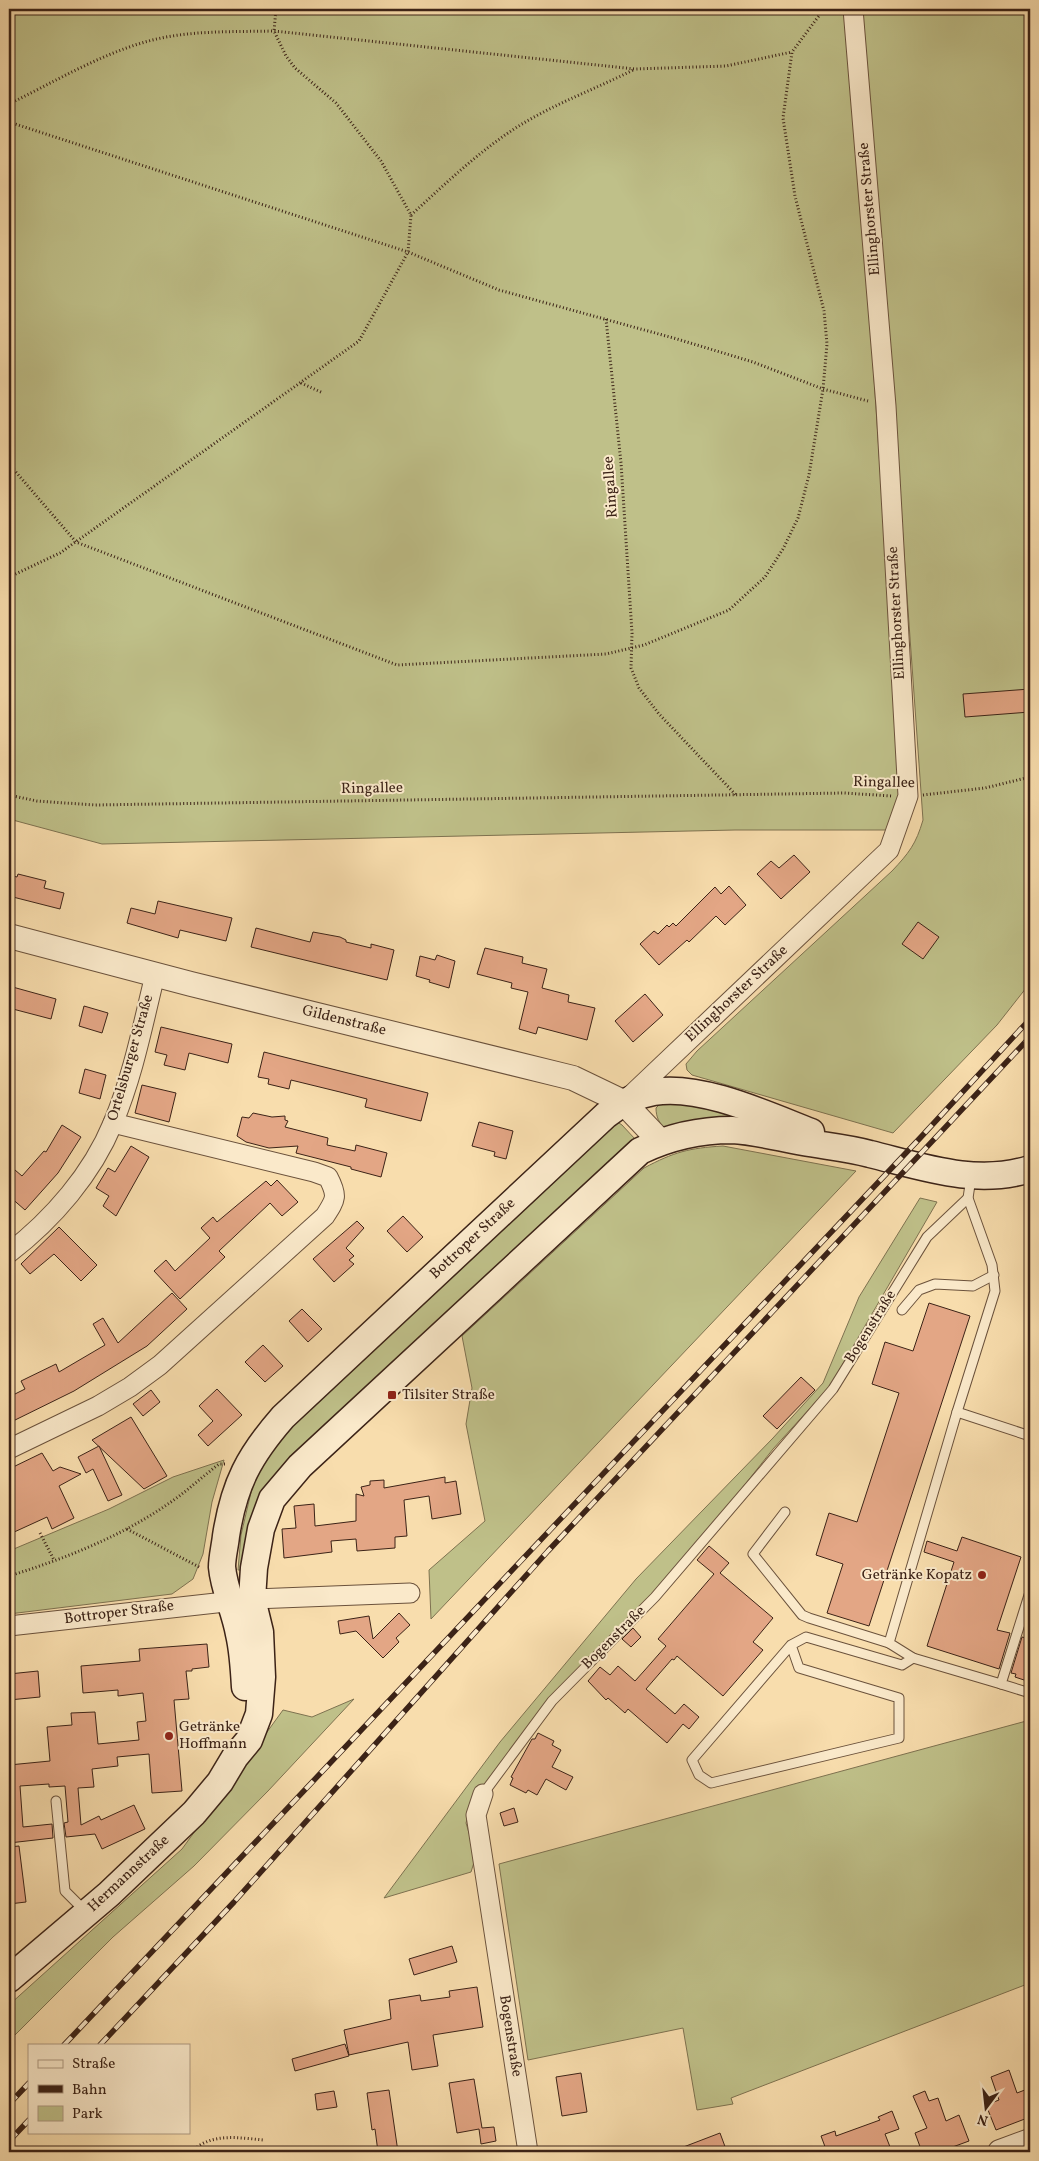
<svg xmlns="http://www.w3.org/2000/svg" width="1039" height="2161" viewBox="0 0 1039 2161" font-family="Vollkorn,serif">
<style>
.green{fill:#bfc089;stroke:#7e7250}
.building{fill:#e3a685;stroke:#3c2317}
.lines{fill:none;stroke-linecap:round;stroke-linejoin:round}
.service-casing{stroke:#6b523c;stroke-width:11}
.minor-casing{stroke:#6b523c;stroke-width:21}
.tertiary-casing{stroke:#6b523c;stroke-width:26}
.secondary-casing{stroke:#3c2317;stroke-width:29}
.path{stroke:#3c2317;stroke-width:3;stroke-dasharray:1 2.5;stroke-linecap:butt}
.service{stroke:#fae9ca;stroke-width:9}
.minor{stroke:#fae9ca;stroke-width:19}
.tertiary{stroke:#fae9ca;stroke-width:24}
.secondary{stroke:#fae9ca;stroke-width:26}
.rail-casing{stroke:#3c2317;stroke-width:5.5}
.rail{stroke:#fae9ca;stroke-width:4;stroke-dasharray:11;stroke-linecap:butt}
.poi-dot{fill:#8f2418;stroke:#fae9ca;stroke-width:2}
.labels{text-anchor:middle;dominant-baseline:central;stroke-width:4;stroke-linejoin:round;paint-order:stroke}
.street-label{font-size:15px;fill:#3c2317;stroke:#fae9ca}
.poi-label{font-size:15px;fill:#3c2317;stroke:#fae9ca;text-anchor:start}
</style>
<rect width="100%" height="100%" fill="#f8ddad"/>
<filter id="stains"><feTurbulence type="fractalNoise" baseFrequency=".004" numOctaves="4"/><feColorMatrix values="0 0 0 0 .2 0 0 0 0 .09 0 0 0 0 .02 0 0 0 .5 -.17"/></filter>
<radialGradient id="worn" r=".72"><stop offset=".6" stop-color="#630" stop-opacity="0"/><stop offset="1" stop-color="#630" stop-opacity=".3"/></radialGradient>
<g class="green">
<polygon points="9,9 846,9 850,20 902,795 890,830 735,830 102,844 9,819"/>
<path d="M862,9h168v974l-33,42 -104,108 -201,-58 -5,-5 -1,-6 11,-13 195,-180c17,-18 24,-27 31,-51l-35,-492z"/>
<path d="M691,1100l144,41 -169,-11c-7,-7 -10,-13 -10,-22l4,-4z"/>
<polygon points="616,1121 622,1125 635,1139 274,1483 245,1570 238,1570 241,1535 256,1471 272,1443"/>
<path d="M723,1146l133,25 -425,448 -2,-49 56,-49 -19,-97 6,-36 -10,-52 182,-168c30,-16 45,-20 79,-22z"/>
<polygon points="920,1198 937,1202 830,1386 773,1449 683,1563 562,1686 469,1812 466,1823 476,1856 471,1872 384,1898 500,1742 636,1579 773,1438 823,1383 859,1297"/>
<polygon points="224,1460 212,1502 203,1554 193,1579 172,1594 9,1614 9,1551 109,1509 173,1477"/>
<polygon points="354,1699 268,1791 194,1866 113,1937 9,2041 9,2005 182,1849 283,1710 312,1717"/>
<polygon points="1030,1720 1030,1983 731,2098 733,2104 697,2110 683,2028 528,2060 499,1864"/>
</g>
<g class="building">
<polygon points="1030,689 1030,712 965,717 963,694"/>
<polygon points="794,855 810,872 781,899 757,874 771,861 779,868"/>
<polygon points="18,874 46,881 44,888 64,893 60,909 9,896 9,875 17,877"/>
<polygon points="729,886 746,905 725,925 716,916 689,942 687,940 659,965 640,944 654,931 658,934 667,925 669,927 673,923 676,926 715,887 721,894"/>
<polygon points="158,901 232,918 226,941 180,930 178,938 127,923 131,908 155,914"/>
<polygon points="918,922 939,937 923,959 902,944"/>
<polygon points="256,928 310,942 313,932 340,937 346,940 346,942 371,948 371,944 394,950 387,980 251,947"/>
<polygon points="485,948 523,957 522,963 547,969 542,988 569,995 568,1002 595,1008 587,1040 538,1027 536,1034 519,1029 528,992 511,988 512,983 477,974"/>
<polygon points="437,955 455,961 449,988 429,982 430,980 416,976 420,956 435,960"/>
<polygon points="9,986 56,999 51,1019 9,1008"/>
<polygon points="645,994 663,1015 633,1042 615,1021"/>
<polygon points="84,1006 108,1013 102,1033 79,1026"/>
<polygon points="161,1027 232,1044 228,1063 189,1053 185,1070 164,1065 167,1055 155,1052"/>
<polygon points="264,1052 428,1093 421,1121 365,1107 367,1099 340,1092 291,1080 289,1089 268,1084 269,1079 258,1077"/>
<polygon points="85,1069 106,1075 100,1099 79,1093"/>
<polygon points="142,1085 176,1093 169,1122 135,1113"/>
<polygon points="253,1113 272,1117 285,1116 285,1120 288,1121 285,1127 328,1138 327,1145 355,1151 356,1145 387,1153 381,1177 351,1169 351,1167 296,1153 298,1146 269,1148 246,1142 237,1136 242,1117 249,1118"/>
<polygon points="479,1122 513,1131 506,1159 494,1156 495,1152 472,1146"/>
<polygon points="62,1125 81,1137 58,1173 25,1210 9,1196 9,1177 15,1170 22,1176 44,1151 46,1152"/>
<polygon points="131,1146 149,1157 116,1216 103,1206 109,1196 96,1188 108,1168 115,1172"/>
<polygon points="277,1180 298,1202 282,1216 270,1203 219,1251 225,1257 180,1299 154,1271 166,1260 175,1271 210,1238 201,1228 213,1217 217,1222 266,1181 271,1186"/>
<polygon points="403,1216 423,1237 407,1252 387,1231"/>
<polygon points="357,1221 364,1228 346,1248 354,1256 349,1260 354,1264 334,1282 313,1259"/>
<polygon points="59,1227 97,1265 81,1281 54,1254 30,1274 21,1264"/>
<polygon points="172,1293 187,1309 147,1346 74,1391 9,1423 9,1397 25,1389 21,1381 56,1364 59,1372 105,1345 93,1324 103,1318 118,1343"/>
<polygon points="929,1303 970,1316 869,1626 827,1613 843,1564 816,1555 829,1513 857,1522 899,1393 872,1384 885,1342 913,1351"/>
<polygon points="302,1309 322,1329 308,1342 289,1321"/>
<polygon points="263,1345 283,1366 265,1382 245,1362"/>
<polygon points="801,1377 815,1390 777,1429 763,1416"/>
<polygon points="217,1389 242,1415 208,1446 198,1435 213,1421 199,1406"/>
<polygon points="151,1390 160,1402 143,1416 133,1404"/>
<polygon points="131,1417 167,1476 144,1489 92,1440"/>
<polygon points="99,1446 122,1495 108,1501 93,1469 86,1473 78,1457"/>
<polygon points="42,1453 53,1471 60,1467 81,1474 59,1486 74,1518 52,1529 47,1517 12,1533 9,1524 9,1469"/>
<polygon points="445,1477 445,1483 456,1481 461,1514 432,1519 429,1496 404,1500 407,1536 395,1537 395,1548 357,1551 356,1539 331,1541 332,1552 284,1558 282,1529 296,1528 294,1506 314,1504 315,1526 356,1521 356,1494 364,1496 361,1487 370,1485 370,1481 384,1480 384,1488"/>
<polygon points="962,1537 1021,1557 997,1630 1010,1633 999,1669 927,1646 954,1562 924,1552 927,1541 957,1551"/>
<polygon points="709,1546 729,1563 720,1573 773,1618 753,1642 763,1650 723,1696 677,1656 674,1660 672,1659 646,1689 675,1714 684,1704 699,1717 689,1729 683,1724 667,1743 628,1709 625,1713 608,1698 606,1700 588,1681 600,1667 610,1675 618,1666 635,1681 644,1671 666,1646 658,1639 714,1574 697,1560"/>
<polygon points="399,1613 410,1625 396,1638 399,1642 383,1658 356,1631 340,1634 338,1621 369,1616 373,1639"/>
<polygon points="633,1628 641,1637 631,1647 622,1639"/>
<polygon points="1022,1637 1030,1639 1030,1682 1015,1677 1016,1674 1011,1673"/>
<polygon points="207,1644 209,1667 192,1669 192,1671 186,1671 189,1699 174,1700 182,1791 152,1793 149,1754 117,1757 118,1766 92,1769 94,1787 78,1788 81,1825 99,1816 101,1820 134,1805 145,1829 102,1849 95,1834 66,1837 64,1823 68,1822 65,1786 49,1787 49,1784 20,1786 23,1827 52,1824 53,1838 9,1843 9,1765 50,1761 47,1727 72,1725 71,1713 95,1712 98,1744 139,1740 137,1722 146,1721 143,1693 118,1696 118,1690 83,1693 81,1666 140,1661 139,1649"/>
<polygon points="38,1671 40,1697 9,1700 9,1674"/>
<polygon points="538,1733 554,1741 552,1745 561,1750 552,1767 573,1777 566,1790 546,1779 537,1795 528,1790 526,1793 510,1785 513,1778 511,1777 517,1766 532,1739 535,1739"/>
<polygon points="514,1808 518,1822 504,1826 500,1813"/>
<polygon points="19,1846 26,1902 9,1904 9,1847"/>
<polygon points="452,1946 457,1962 414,1975 409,1959"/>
<polygon points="477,1987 483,2027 433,2035 438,2066 412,2070 408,2042 349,2055 344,2030 391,2019 389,2000 420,1995 421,2001 450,1997 449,1991"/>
<polygon points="345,2044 349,2056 295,2071 292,2059"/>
<polygon points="1009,2070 1017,2093 1030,2088 1030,2117 996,2130 986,2105 999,2100 991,2077"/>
<polygon points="581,2073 587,2112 562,2116 556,2077"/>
<polygon points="474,2079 482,2128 494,2127 496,2141 481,2144 479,2129 457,2133 449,2083"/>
<polygon points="389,2090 398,2152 378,2152 375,2129 372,2130 367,2093"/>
<polygon points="334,2091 337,2107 317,2110 315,2094"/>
<polygon points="925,2091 929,2101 938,2098 946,2121 959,2115 969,2141 939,2152 922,2152 915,2133 927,2128 913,2096"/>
<polygon points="892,2111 899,2129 885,2134 892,2152 827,2152 821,2136 835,2131 836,2136 880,2120 878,2117"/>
<polygon points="720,2133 727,2152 674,2152 673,2151"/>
</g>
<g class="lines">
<defs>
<g id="service">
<polyline points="902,1310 919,1290 935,1284 973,1286 994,1275"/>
<polyline points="957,1412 995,1291 992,1265 968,1198 971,1178"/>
<polyline points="785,1512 753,1554 802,1615 809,1618 889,1643"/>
<polyline points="1030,1592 1001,1684 1030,1693"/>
<polyline points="791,1645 799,1668 899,1698 899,1738 711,1783 699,1775 692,1760 791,1645 806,1637 902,1665 913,1658 889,1643 957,1412 1030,1436"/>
<polyline points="913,1658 1001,1684"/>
<polyline points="483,1794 552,1701 655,1597 833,1389 927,1237 968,1198"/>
<polyline points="56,1801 65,1891 85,1911"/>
</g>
<g id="minor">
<polyline points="628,1098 889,850 908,796 886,406 853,9"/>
<path d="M9,1253c44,-34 83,-79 104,-130 20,-47 30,-99 42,-148"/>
<path d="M9,1449l89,-43 32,-19 30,-22 165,-149c11,-17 13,-20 3,-39l-14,-5 -201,-49"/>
<polyline points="9,1626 252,1599 410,1593"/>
<polyline points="483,1794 476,1815 528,2152"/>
</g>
<g id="tertiary">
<polyline points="9,936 191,984 573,1078 623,1102 660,1141"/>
<polyline points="1000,2152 1030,2141"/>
</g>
<g id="secondary">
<path d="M245,1687c-1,-18 -2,-36 -6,-53 -4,-23 -15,-44 -17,-67 0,-10 3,-21 4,-31 8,-52 23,-80 57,-119l323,-302c14,-11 29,-20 48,-23 47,-8 113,23 157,40"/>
<path d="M9,1979l100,-85 85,-81 26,-31 15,-25 14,-17 10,-26 3,-37 -2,-45 -8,-33 2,-31 7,-39 11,-30 28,-33 340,-315c29,-14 59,-21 92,-21 23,1 48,8 71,12 22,4 45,6 67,12 53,13 106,32 160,15"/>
</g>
</defs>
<use href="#service" class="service-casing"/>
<use href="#minor" class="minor-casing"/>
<use href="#tertiary" class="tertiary-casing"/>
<use href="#secondary" class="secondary-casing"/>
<g class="path">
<path d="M9,104c43,-21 90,-49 136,-62 41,-12 87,-10 129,-11l361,38 91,-3 66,-14"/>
<polyline points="9,122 408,252 499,290 677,339 753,362 823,389 868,401"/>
<path d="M411,215c32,-29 64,-60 100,-84 39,-26 83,-41 124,-62"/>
<polyline points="606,319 621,463 632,633 631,668 639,688 659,714 736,795"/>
<polyline points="301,383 323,393"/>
<polyline points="9,464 76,542 397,665 606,654 644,645 729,610 765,577 783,549 798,518 809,475 823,389 827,344 824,311 795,196 783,118 792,52 824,9"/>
<polyline points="9,577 60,553 359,341 408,252 411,215 381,161 336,103 295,68 286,56 274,31 276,9"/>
<polyline points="9,795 37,801 95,805 844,793 892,796"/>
<polyline points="923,795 985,788 1030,777"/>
<polyline points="127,1529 201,1568"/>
<polyline points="40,1533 54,1560"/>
<path d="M9,1576c55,-17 111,-39 159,-72 18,-12 34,-27 51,-40h7"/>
<path d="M192,2152c18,-20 48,-14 72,-12"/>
</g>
<use href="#service" class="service"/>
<use href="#minor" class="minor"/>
<use href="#tertiary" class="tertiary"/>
<use href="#secondary" class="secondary"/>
<defs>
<g id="rail">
<polyline points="64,2045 921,1137 1030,1019"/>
<polyline points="100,2045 234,1902 548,1551 1030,1037"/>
<polyline points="9,2104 29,2083"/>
<polyline points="9,2141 29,2120"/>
</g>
</defs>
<use href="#rail" class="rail-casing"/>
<use href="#rail" class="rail"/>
</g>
<g class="poi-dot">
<rect x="387" y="1390" width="10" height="10" rx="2.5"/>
<circle cx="982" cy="1575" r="5"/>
<circle cx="169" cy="1736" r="5"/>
</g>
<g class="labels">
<g class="street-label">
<text transform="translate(870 209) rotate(-95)">Ellinghorster Straße</text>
<text transform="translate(611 487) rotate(-94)">Ringallee</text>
<text transform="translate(897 613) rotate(-93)">Ellinghorster Straße</text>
<text transform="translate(884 783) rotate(1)">Ringallee</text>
<text transform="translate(372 789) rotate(-1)">Ringallee</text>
<text transform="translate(737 994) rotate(-43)">Ellinghorster Straße</text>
<text transform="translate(344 1021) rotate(14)">Gildenstraße</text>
<text transform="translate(131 1058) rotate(-74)">Ortelsburger Straße</text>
<text transform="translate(473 1239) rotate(-43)">Bottroper Straße</text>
<text transform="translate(871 1327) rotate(-58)">Bogenstraße</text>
<text transform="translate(119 1613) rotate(-7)">Bottroper Straße</text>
<text transform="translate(614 1638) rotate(-45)">Bogenstraße</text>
<text transform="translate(129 1874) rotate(-43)">Hermannstraße</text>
<text transform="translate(510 2036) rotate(81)">Bogenstraße</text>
</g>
<g class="poi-label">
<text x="402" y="1395">Tilsiter Straße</text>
<text x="972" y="1575" text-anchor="end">Getränke Kopatz</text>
<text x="179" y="1727">Getränke<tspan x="179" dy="17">Hoffmann</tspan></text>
</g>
</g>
<rect width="1039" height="2161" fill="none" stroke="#f8ddad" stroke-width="30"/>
<rect x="10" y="10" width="1019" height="2141" fill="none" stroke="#3c2317" stroke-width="2.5"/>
<rect x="15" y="15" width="1009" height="2131" fill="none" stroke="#3c2317"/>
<rect x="28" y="2044" width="162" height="90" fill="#fae9ca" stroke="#ae9a82"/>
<rect x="38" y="2060" width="25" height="8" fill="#fae9ca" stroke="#ae9a82"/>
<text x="72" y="2068" font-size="15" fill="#3c2317">Straße</text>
<rect x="38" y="2085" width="25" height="8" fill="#3c2317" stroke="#ae9a82"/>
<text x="72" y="2094" font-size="15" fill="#3c2317">Bahn</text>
<rect x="38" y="2106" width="25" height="15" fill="#bfc089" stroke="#ae9a82"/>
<text x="72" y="2118" font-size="15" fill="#3c2317">Park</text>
<g transform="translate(986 2108) rotate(195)" stroke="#fae9ca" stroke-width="4" paint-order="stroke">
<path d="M0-4L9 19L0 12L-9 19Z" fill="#3c2317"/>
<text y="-8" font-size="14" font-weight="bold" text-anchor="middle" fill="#3c2317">N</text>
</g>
<rect width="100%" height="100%" filter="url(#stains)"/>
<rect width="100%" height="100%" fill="url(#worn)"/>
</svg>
